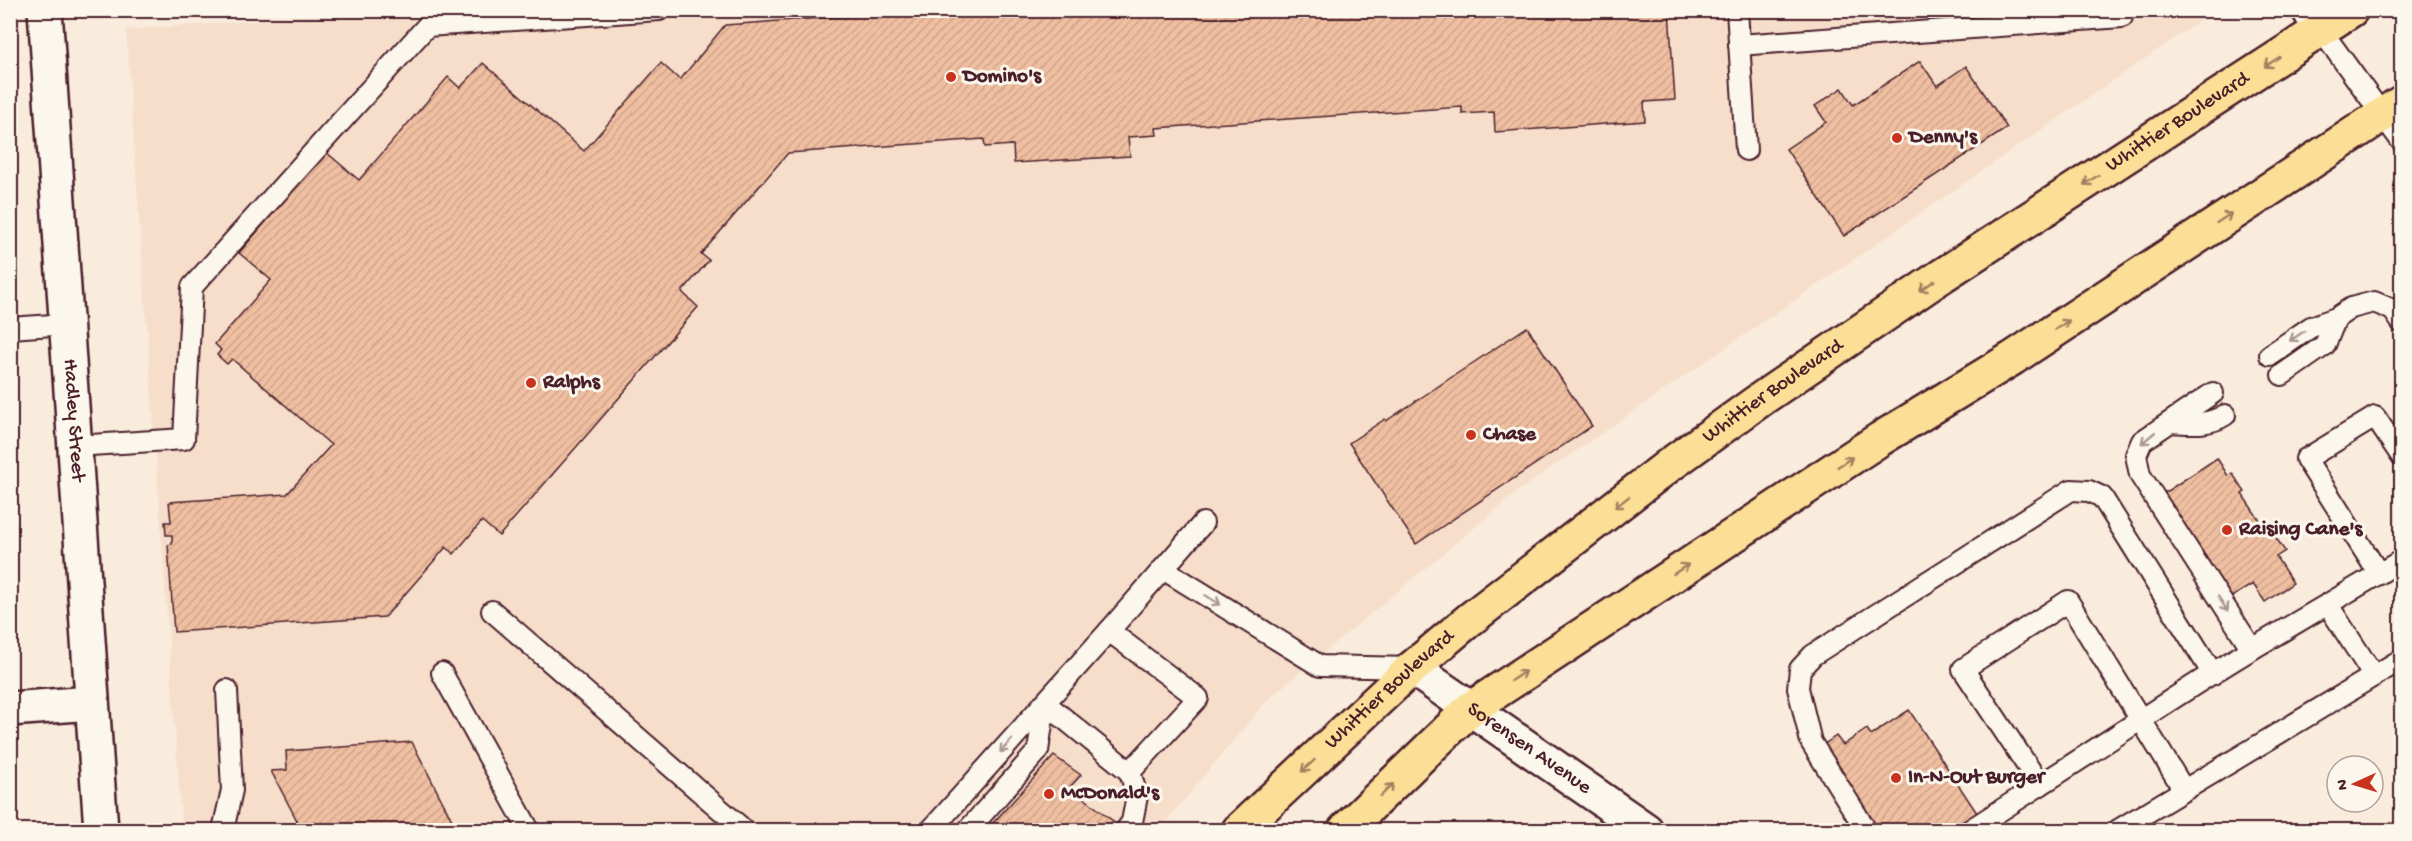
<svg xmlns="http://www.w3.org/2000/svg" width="2412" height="841" viewBox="0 0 2412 841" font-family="'Gochi Hand',sans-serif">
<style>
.built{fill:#f6decb}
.building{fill:url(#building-hatch);stroke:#4a1f2b;stroke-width:1.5}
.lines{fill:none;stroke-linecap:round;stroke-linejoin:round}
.lane-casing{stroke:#4a1f2b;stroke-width:24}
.street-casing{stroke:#4a1f2b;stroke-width:38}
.secondary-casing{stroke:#4a1f2b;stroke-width:38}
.primary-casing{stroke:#4a1f2b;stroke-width:38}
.lane{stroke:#fbf7ec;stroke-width:20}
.street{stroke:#fbf7ec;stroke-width:33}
.secondary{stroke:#fbf7ec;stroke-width:33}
.primary{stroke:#fbdf96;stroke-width:33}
.oneway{stroke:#a27f60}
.oneway2{stroke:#ab9695}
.poi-dot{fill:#c8321e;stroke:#fbf7ec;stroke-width:2}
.labels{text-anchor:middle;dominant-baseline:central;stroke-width:6;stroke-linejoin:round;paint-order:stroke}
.poi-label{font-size:21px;font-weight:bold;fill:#4a1f2b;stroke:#fbf7ec;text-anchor:start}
.street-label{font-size:21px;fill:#4a1f2b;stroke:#fbf7ec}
</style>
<defs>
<pattern id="building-hatch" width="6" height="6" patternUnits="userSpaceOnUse" patternTransform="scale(1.5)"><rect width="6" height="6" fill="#f0bfa1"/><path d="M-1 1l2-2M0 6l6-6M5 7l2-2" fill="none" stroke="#cfa48b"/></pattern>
</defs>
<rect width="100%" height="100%" fill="#f9ecdd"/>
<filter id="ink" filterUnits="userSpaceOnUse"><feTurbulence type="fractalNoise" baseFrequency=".0167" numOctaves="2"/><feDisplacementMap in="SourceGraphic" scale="12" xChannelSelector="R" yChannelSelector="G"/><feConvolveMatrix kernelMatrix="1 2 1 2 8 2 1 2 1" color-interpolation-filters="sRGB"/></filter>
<g filter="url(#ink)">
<polygon class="built" points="402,10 2214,11 1521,489 1268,699 1159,830 182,830 126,30"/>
<g class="building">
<polygon points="933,10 1042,10 1042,15 1087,12 1087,10 1669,10 1675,100 1644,102 1645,121 1495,132 1494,112 1462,114 1462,107 1156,128 1157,135 1128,137 1130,156 1014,163 1013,145 985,147 984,139 788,153 701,254 709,260 682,292 698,307 499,536 482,521 454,554 446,547 385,617 174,632 168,545 172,544 172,535 166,535 165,522 171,522 169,502 287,494 331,445 232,359 227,364 217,355 221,350 215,344 271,280 239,253 326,152 359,180 448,77 460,88 483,63 584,151 661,63 680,80 725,25"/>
<polygon points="1920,61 1937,86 1966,66 2007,128 1844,236 1786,149 1826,122 1815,106 1842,88 1853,105"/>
<polygon points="1527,327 1592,426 1416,544 1349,443 1385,419 1386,421"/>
<polygon points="2217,458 2228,476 2232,473 2245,492 2242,494 2269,534 2272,532 2285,551 2276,557 2293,583 2265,602 2253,584 2230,598 2200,563 2206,559 2184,525 2178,529 2161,503 2168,499 2164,493"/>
<polygon points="1909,710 1979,816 1957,830 1875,830 1819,748 1836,736 1843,745 1867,729 1871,735"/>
<polygon points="412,742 457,830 302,830 271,771 287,770 286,751"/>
<polygon points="1054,756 1081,775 1070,787 1113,821 1105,830 998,830 992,824"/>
</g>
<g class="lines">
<defs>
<g id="lane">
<polyline points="1737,10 1746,150"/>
<polyline points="2321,30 2402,142"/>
<polyline points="1739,45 2122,17 2123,10"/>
<polyline points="10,328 67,324"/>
<polyline points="2270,355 2311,327 2336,318 2351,308 2374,302 2393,310 2402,323"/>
<polyline points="2282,375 2325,345 2336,318"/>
<polyline points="2213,393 2142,441 2136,455 2140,475 2252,649"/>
<path d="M2171,422c19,1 37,4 54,-7"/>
<polyline points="75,446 184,439 192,287 427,26 659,10"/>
<polyline points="1163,569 1320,666 1412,668"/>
<polyline points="2379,574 2306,459 2375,417 2402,457"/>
<polyline points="2328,605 2373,675"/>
<polyline points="492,611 744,830"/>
<polyline points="1109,631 1198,698 1130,772"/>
<polyline points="442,673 529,830"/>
<polyline points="1045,703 1130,772 1137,796 1132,822 1126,830"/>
<path d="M2184,790l-116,-189 -105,68 77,116c71,-45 140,-93 212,-136 50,-30 100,-59 150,-89"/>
<polyline points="223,830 232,790 227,690"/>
<polyline points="931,830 1109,631 1203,523"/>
<polyline points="968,830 1038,751 1045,703"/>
<polyline points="1866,830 1811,742 1798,688 1800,669 1813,655 2071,490 2089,491 2102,497 2213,674"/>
<polyline points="1970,830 2040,785"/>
<polyline points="2118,830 2402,659"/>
</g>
<polyline id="street" points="10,709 92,703"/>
<g id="secondary">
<path id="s1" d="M45,10l56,820"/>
<polyline points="2309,10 2321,30"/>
<path id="s2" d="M1412,668l234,162"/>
</g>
<g id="primary">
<path id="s3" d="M1239,830l173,-162 57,-48 199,-154 96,-69 179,-122 408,-265"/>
<polyline points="1345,830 1470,709 1880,439 2013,358 2402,102"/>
</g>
</defs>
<use href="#lane" class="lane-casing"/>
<use href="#street" class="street-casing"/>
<use href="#secondary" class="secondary-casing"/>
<use href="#primary" class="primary-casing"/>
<use href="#lane" class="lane"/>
<use href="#street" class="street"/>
<use href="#secondary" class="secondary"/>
<use href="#primary" class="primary"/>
</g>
<defs><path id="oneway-shaft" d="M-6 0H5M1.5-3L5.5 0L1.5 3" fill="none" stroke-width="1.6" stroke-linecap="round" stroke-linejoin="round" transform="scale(1.5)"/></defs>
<g class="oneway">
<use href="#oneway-shaft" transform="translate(2272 62) rotate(147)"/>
<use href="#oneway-shaft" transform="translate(2091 180) rotate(147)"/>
<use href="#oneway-shaft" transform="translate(2224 218) rotate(-33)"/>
<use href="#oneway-shaft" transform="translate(1927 286) rotate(145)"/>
<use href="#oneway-shaft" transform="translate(2062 325) rotate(-33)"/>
<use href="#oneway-shaft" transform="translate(1845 462) rotate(-33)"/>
<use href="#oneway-shaft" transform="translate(1622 502) rotate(142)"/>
<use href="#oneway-shaft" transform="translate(1681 569) rotate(-33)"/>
<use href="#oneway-shaft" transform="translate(1518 676) rotate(-34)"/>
<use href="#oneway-shaft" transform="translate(1308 766) rotate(137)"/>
<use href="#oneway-shaft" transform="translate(1387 790) rotate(-44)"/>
</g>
<g class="oneway2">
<use href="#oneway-shaft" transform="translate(2297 336) rotate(146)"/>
<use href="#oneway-shaft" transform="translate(2148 438) rotate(140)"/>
<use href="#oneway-shaft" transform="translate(1213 600) rotate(32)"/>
<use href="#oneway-shaft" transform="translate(2223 604) rotate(57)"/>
<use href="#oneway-shaft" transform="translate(1006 746) rotate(132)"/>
</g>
</g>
<g class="poi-dot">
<circle cx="951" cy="77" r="6"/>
<circle cx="1897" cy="138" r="6"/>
<circle cx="531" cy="383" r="6"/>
<circle cx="1471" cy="435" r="6"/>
<circle cx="2227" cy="530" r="6"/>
<circle cx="1896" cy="778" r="6"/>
<circle cx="1049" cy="794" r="6"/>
</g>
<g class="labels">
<g class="poi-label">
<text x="963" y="77">Domino's</text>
<text x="1909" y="138">Denny's</text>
<text x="543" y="383">Ralphs</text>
<text x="1483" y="435">Chase</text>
<text x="2239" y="530">Raising Cane's</text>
<text x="1908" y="778">In-N-Out Burger</text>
<text x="1061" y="794">McDonald's</text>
</g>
<g class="street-label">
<text stroke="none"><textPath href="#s3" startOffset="1178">Whittier Boulevard</textPath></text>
<text stroke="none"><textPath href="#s3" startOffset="692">Whittier Boulevard</textPath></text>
<text stroke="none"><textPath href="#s1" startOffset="411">Hadley Street</textPath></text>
<text stroke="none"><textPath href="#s3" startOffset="206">Whittier Boulevard</textPath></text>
<text stroke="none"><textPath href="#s2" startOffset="142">Sorensen Avenue</textPath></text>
</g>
</g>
<rect width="2412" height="841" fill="none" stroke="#fbf7ec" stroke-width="36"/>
<rect x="18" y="18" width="2376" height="805" fill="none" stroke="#4a1f2b" stroke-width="2" filter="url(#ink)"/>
<g transform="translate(2355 784) rotate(266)"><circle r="28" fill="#fbf7ec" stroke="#b4a19f" stroke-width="1.5"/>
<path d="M0-4.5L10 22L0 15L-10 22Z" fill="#c8321e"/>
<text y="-9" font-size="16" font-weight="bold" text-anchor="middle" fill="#4a1f2b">N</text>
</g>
</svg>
